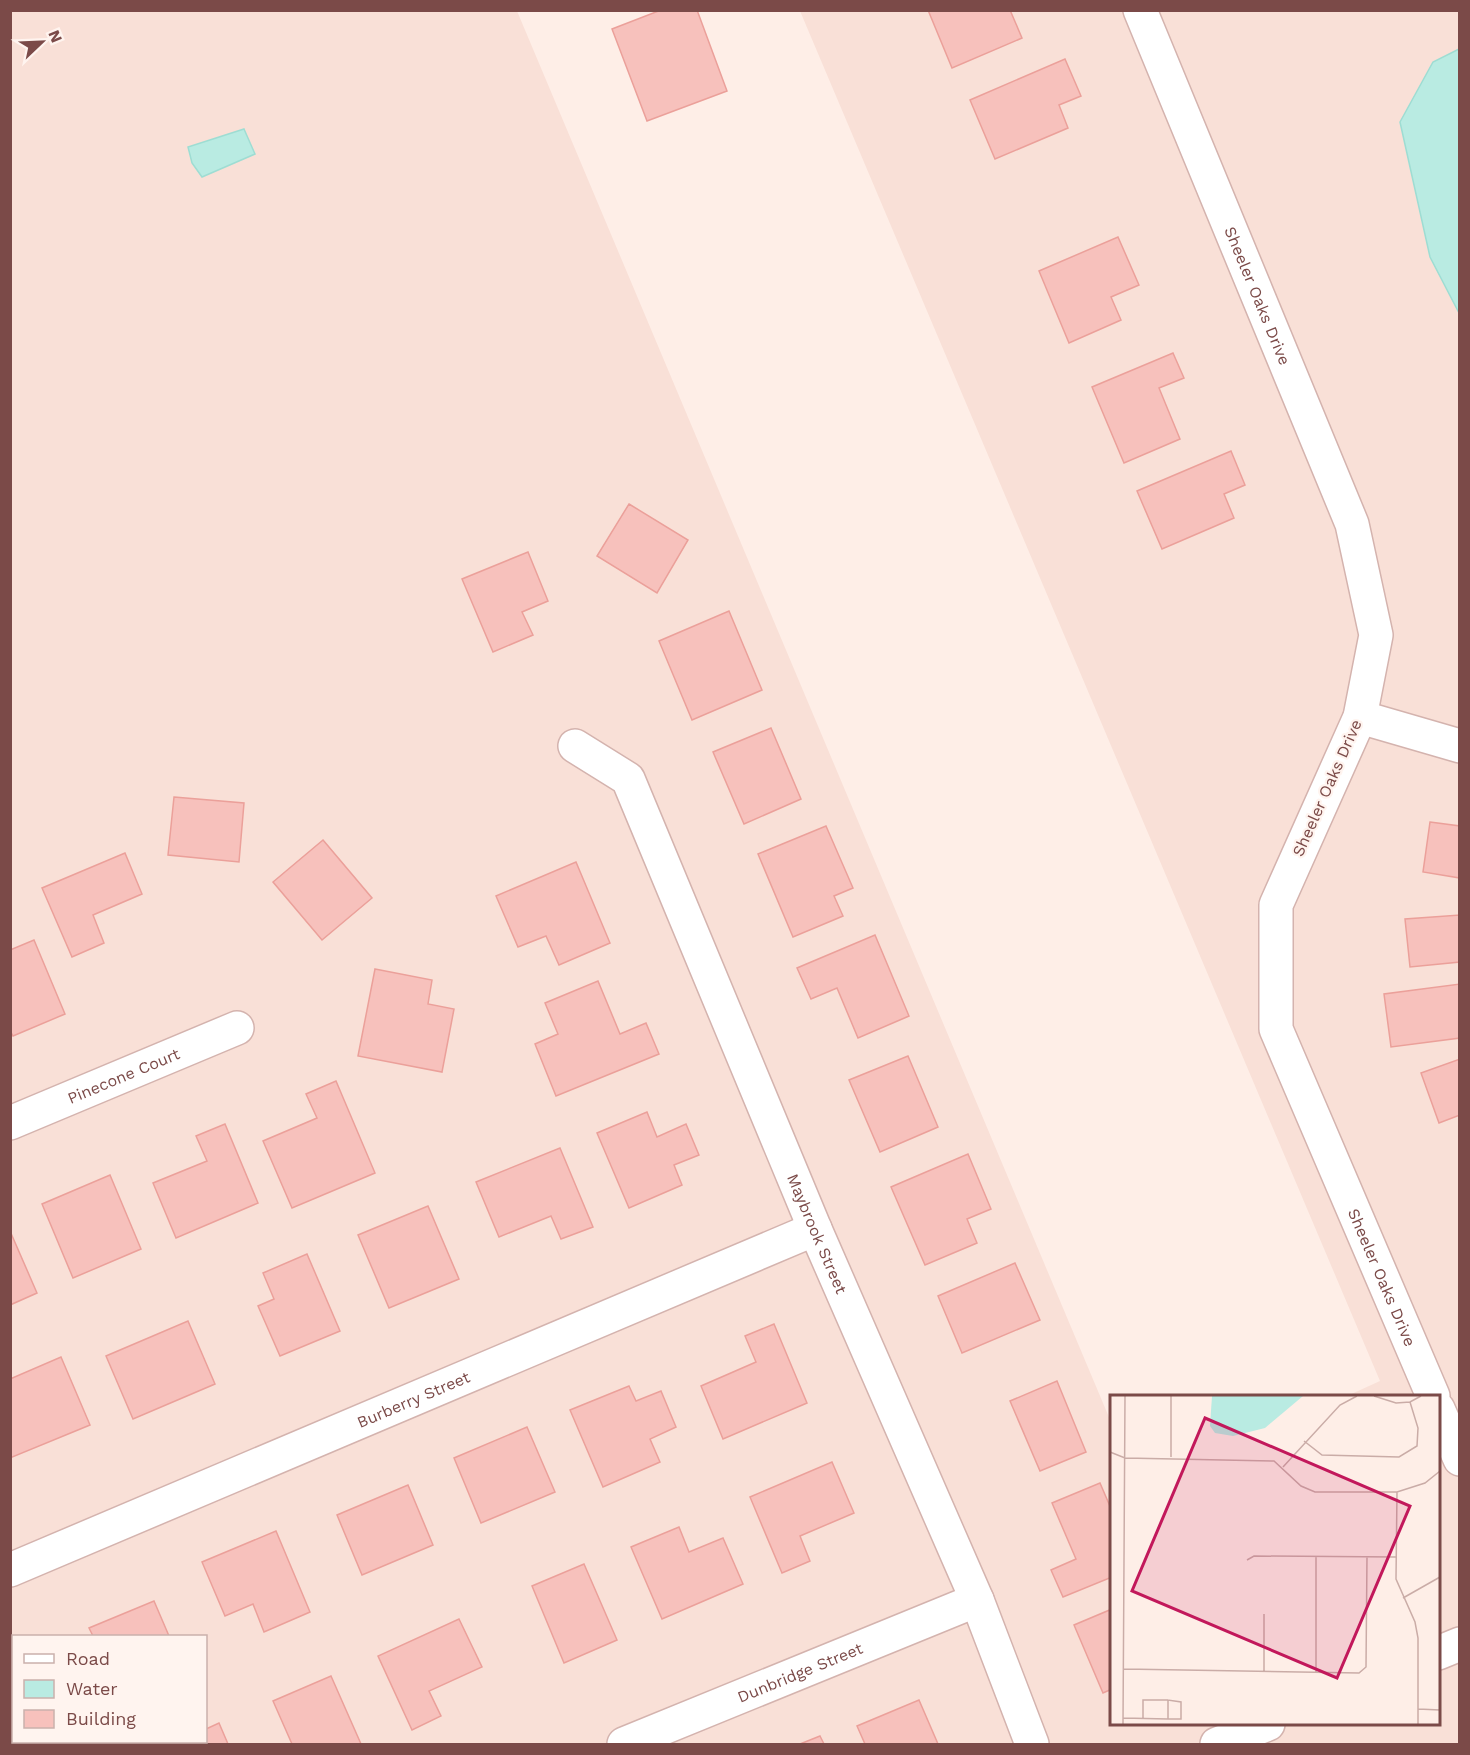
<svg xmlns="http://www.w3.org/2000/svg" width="1470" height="1755" viewBox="0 0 1470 1755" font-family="'Work Sans',sans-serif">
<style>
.residential{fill:#f9e0d7;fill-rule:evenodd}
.water{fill:#b9ebe2;stroke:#9eddd3;stroke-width:1.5}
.building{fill:#f7c1bc;stroke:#eba09a;stroke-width:1.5}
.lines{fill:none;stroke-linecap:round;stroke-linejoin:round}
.street-casing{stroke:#d4b3ae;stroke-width:36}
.street{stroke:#fff;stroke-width:33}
.labels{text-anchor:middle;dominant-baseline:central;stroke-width:4.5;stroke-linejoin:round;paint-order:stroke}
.street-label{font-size:16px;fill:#7b4a48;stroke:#fff4ef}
.inset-road{fill:none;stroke:#caaca7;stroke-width:1.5}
.view{fill:#c2185b;fill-opacity:0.15;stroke:#c2185b;stroke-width:3}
.inset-edge{fill:none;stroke:#7b4a48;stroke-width:3}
</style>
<rect width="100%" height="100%" fill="#feeee7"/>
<path class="residential" d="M11,11h506l594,1411 1,302h326v-328h-91l33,-15 -580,-1370h659v1733h-1448zM14,1636h192v106h-192z"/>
<g class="water">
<polygon points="1459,49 1459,313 1430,257 1400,122 1433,62"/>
<polygon points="244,129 255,154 202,177 192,163 188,147"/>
</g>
<g class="building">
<polygon points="661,10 697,10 727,91 647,121 612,29"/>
<polygon points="928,10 1010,10 1022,38 952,68"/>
<polygon points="1065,59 1081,96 1059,105 1068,128 995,159 970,100"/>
<polygon points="1118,237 1139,285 1111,297 1121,320 1069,343 1039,271"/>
<polygon points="1173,353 1184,378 1159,388 1180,439 1124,463 1092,387"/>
<polygon points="1231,451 1245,485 1224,494 1234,518 1162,549 1137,491"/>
<polygon points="629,504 688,540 657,593 597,556"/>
<polygon points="528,552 548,601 522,612 533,635 493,652 462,579"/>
<polygon points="729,611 762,690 692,720 659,641"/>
<polygon points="771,728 801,799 744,824 713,752"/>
<polygon points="174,797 244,803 239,862 168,855"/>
<polygon points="1430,822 1460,826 1460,878 1423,872"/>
<polygon points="826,826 853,888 834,896 843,916 793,937 758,854"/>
<polygon points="323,840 372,898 322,940 273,882"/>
<polygon points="125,853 142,894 93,915 104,943 72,957 42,888"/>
<polygon points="576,862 610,943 559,965 546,936 518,947 496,896"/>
<polygon points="1460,915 1460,962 1410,967 1405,919"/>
<polygon points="875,935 909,1016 858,1038 837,988 811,999 797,968"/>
<polygon points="34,940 65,1014 13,1036 10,1031 10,950"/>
<polygon points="375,969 432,980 428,1004 454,1009 442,1072 358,1056"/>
<polygon points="598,981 620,1034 646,1023 659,1054 556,1096 535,1044 558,1034 545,1003"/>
<polygon points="1460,984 1460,1038 1391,1047 1384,994"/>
<polygon points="908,1056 938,1127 880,1152 849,1080"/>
<polygon points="1460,1059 1460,1115 1439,1123 1421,1073"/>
<polygon points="336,1081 375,1173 292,1208 263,1141 317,1118 306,1094"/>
<polygon points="647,1112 657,1137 686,1124 699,1155 674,1165 682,1185 629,1208 597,1133"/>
<polygon points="225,1124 258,1203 176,1238 153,1183 207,1161 196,1136"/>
<polygon points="560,1148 593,1227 561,1239 551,1216 499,1237 476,1182"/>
<polygon points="968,1154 991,1209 967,1219 977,1243 925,1265 891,1187"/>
<polygon points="110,1175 141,1249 73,1278 42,1204"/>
<polygon points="428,1206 459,1279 389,1308 358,1235"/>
<polygon points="10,1231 37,1293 10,1305"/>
<polygon points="307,1254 340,1331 280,1356 258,1306 274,1299 263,1273"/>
<polygon points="1015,1263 1040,1320 962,1353 938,1296"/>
<polygon points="188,1321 215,1384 133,1419 106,1356"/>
<polygon points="774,1324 807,1403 723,1439 701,1386 756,1362 745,1336"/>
<polygon points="61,1357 90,1425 10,1458 10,1379"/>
<polygon points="1057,1381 1086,1452 1040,1471 1010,1401"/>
<polygon points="629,1386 636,1401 661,1391 676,1427 650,1439 660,1462 603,1487 570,1410"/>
<polygon points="527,1427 555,1492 481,1523 454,1458"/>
<polygon points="832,1462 854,1513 800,1536 810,1561 782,1573 750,1497"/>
<polygon points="1100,1483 1112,1511 1112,1577 1063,1597 1051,1570 1076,1559 1052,1503"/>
<polygon points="408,1485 433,1545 362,1575 337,1515"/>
<polygon points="679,1527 689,1552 723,1538 743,1584 662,1619 631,1547"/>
<polygon points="276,1531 310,1612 264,1632 253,1604 225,1616 202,1562"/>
<polygon points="584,1564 617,1640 564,1663 532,1586"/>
<polygon points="154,1601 169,1636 93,1636 89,1628"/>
<polygon points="1112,1609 1112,1689 1103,1693 1074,1625"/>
<polygon points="459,1619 482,1667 429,1691 441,1716 412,1730 378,1656"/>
<polygon points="331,1676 361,1744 292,1744 273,1701"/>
<polygon points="919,1700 938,1744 865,1744 857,1726"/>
<polygon points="219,1723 228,1744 169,1744 176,1742 206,1742 206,1729"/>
<polygon points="820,1736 824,1744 800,1744"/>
</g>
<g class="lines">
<defs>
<g id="street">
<path id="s1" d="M1140,10l212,514 24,111 -16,82 -84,188v124l157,367"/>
<polyline points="1360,717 1460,746"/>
<path id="s2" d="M575,746l53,33 187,450 162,371 55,144"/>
<path id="s3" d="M10,1123l227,-95"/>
<polyline points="1438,1409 1460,1459"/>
<path id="s4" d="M10,1570l805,-341"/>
<polyline points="1438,1653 1460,1644"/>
<polyline points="10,1668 14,1676"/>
<polyline points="40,1742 41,1744"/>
<path id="s5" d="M624,1744l353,-144"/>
<polyline points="1217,1744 1268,1724"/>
</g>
</defs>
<use href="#street" class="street-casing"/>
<use href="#street" class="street"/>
</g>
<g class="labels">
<g class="street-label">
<text stroke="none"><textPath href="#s1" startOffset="309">Sheeler Oaks Drive</textPath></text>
<text transform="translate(1327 788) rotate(-66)">Sheeler Oaks Drive</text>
<text stroke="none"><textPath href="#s3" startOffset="123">Pinecone Court</textPath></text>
<text stroke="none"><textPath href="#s2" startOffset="555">Maybrook Street</textPath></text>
<text stroke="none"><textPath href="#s1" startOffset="1353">Sheeler Oaks Drive</textPath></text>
<text stroke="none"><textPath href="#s4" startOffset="438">Burberry Street</textPath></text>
<text stroke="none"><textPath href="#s5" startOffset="190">Dunbridge Street</textPath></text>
</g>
</g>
<g transform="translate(1110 1395)">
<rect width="330" height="330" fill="#feeee7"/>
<path d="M102,1h91l-38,32 -32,8 -18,-3 -5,-7z" fill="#b9ebe2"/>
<path class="inset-road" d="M264,1l22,7 14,-1 11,-6M194,46l18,14 77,2 18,-11 1,-18 -8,-26M0,57l15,6 149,3 27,25 14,6h82l28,-9 15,-12M61,62v-61M173,72l57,-62 17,-9M287,97l-1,87 19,43 3,16v86M206,161v116M137,165l7,-4 142,1M293,203l37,-21M14,274l235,4 7,-6 1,-111M154,277v-58M308,314l22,1M13,323l45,1h13v-17l-13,-2v19M33,323v-18h25M13,329l2,-328"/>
<path class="view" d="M95,23l205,88 -73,172 -205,-87z"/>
<rect width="330" height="330" class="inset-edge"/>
</g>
<rect width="1470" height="1755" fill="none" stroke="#7b4a48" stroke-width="24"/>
<rect x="12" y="1635" width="195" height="108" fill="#fff4ef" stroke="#cab0ac" stroke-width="1.5"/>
<rect x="24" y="1654" width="30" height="9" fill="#ffffff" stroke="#cab0ac" stroke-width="1.5"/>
<text x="66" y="1665" font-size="18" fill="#7b4a48">Road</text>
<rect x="24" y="1680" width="30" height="18" fill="#b9ebe2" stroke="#cab0ac" stroke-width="1.5"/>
<text x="66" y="1695" font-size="18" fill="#7b4a48">Water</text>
<rect x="24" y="1710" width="30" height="18" fill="#f7c1bc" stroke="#cab0ac" stroke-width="1.5"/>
<text x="66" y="1725" font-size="18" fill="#7b4a48">Building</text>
<g transform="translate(42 42) rotate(67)" stroke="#fff4ef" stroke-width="4.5" paint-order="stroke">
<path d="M0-4.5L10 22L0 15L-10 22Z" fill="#7b4a48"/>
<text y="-9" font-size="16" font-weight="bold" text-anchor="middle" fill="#7b4a48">N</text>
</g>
</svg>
